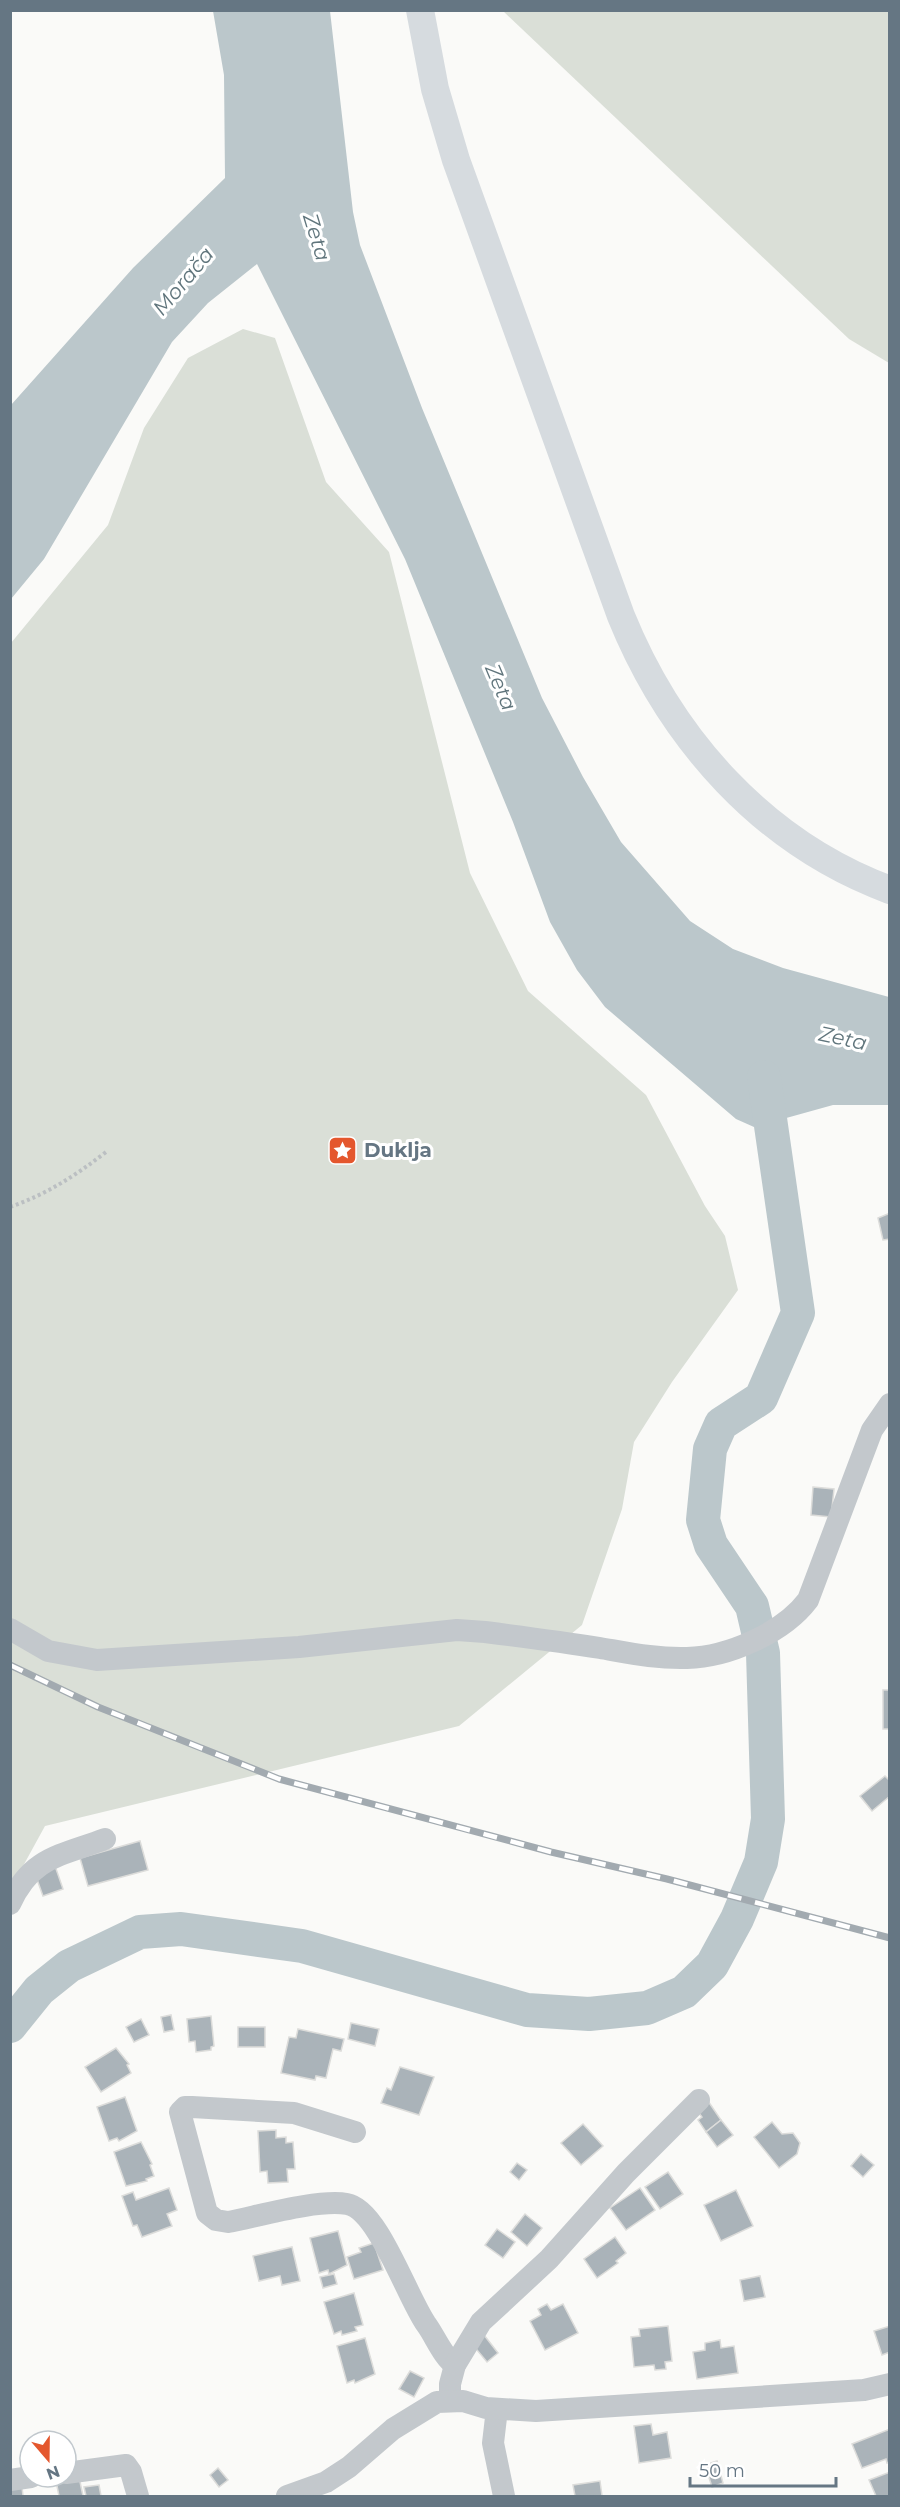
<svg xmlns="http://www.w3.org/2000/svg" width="900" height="2507" viewBox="0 0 900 2507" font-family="Montserrat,sans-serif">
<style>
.green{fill:#dadfd7}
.water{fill:#bbc7cb}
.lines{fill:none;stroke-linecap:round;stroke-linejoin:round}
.river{stroke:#bbc7cb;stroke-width:34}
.building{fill:#aab3b9;stroke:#dcdcda;stroke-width:1.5}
.path{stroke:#bbbfc2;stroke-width:4;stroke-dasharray:3 3;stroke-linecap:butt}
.minor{stroke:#c3c8cc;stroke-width:22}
.major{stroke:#d6dbdf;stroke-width:28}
.rail-casing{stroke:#a2aab0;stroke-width:7}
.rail{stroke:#fff;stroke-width:4.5;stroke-dasharray:14;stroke-linecap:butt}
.labels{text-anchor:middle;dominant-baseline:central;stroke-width:6;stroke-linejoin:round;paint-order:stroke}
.poi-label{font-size:20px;font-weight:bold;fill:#657683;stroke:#fff;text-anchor:start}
.water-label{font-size:21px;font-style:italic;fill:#60757c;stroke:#fff}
</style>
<rect width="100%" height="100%" fill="#fafaf8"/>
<g class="green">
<polygon points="503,11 889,11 889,363 849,339"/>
<polygon points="243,329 275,338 326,482 389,552 470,873 528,991 646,1095 705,1206 725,1236 738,1290 672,1382 634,1442 622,1509 582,1625 459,1726 45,1826 11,1888 11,643 108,525 144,428 188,358"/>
</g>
<polygon class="water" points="213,11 330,11 353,212 360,245 422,408 542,698 583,777 621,842 690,921 733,949 783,968 889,997 889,1105 833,1105 754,1127 736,1119 605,1007 577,970 550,922 513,822 405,559 257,264 208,303 172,342 44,559 11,599 11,405 133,268 225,178 224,75"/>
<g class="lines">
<polyline class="river" points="10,2026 39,1990 69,1966 140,1932 181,1929 302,1946 527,2010 589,2014 647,2008 684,1992 712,1965 737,1919 761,1862 768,1819 763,1653 752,1606 711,1545 703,1520 710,1449 721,1424 761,1398 798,1313 764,1077"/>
</g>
<g class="building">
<polygon points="890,1213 890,1239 883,1240 878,1218"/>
<polygon points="813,1487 834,1489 831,1517 811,1515"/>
<rect x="883" y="1690" width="7" height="39"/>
<polygon points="885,1776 890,1781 890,1796 872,1811 860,1796"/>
<polygon points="140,1841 148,1870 88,1886 80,1858"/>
<polygon points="54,1863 63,1889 43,1896 34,1871"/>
<polygon points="171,2015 174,2030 164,2032 161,2017"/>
<polygon points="211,2016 214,2046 211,2047 211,2050 196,2052 195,2041 189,2042 187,2019"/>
<polygon points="141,2019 149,2035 134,2042 126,2027"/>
<polygon points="351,2023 379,2029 375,2046 348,2039"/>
<rect x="238" y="2027" width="27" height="20"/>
<polygon points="298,2029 344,2039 341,2051 333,2049 326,2078 316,2076 315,2080 281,2073 289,2037 296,2038"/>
<polygon points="116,2048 129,2064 127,2065 131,2073 101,2092 85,2067"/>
<polygon points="400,2067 434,2077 419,2115 381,2103 387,2088 391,2090"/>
<polygon points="125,2097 137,2131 119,2141 117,2138 109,2141 97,2107"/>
<polygon points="708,2101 721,2120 706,2132 698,2120 702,2117 696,2109"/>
<polygon points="721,2120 733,2135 717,2147 706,2132"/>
<polygon points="772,2122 782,2134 793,2133 800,2143 797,2154 779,2168 754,2137"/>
<polygon points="583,2124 603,2146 581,2165 561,2143"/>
<polygon points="276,2130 276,2138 286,2137 286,2143 293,2142 295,2169 287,2169 288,2182 268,2183 267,2171 260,2172 258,2131"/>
<polygon points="141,2142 152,2164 150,2165 154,2176 146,2179 147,2181 126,2186 114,2152"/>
<polygon points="861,2154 874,2165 863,2177 851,2166"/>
<polygon points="517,2163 527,2170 519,2180 510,2172"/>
<polygon points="668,2172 683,2194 660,2209 645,2187"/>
<polygon points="169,2188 177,2210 167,2214 172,2226 142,2237 137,2225 133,2226 122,2196 133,2192 136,2200"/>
<polygon points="640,2188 655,2210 626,2230 610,2208"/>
<polygon points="736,2190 753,2226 721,2241 704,2205"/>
<polygon points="525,2214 542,2228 527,2246 511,2232"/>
<polygon points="497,2229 515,2242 503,2258 485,2245"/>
<polygon points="338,2231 347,2265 329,2274 328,2270 319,2273 310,2238"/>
<polygon points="615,2237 626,2253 616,2261 618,2263 597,2278 584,2259"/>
<polygon points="374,2243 383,2270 354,2279 347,2257 361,2252 359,2248"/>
<polygon points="292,2247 300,2281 282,2285 280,2276 259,2281 253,2256"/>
<polygon points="334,2274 337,2284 323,2288 320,2277"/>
<polygon points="760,2276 765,2297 744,2301 740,2280"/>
<polygon points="354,2293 363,2325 355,2327 357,2331 342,2335 341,2331 334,2334 324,2302"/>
<polygon points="547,2304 551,2310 563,2304 578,2333 545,2350 530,2321 541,2315 538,2309"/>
<polygon points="668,2326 672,2361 665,2362 666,2369 655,2370 654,2365 634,2367 631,2337 640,2336 639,2329"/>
<polygon points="890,2326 890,2352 882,2355 874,2331"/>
<polygon points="484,2335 498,2353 487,2362 472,2344"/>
<polygon points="365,2338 375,2374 355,2383 354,2380 347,2383 337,2346"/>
<polygon points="720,2340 721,2348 734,2346 738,2373 697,2379 693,2352 705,2350 705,2343"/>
<polygon points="410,2371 424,2378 414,2397 399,2389"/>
<polygon points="651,2424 653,2435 667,2432 671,2458 639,2463 634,2426"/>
<polygon points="890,2429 890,2462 887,2463 886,2459 862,2468 852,2444"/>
<polygon points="717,2461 723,2483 712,2487 705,2465"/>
<polygon points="218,2468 228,2480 219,2487 210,2475"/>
<polygon points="890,2472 890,2496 876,2496 869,2480"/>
<polygon points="79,2477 83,2496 59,2496 56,2481"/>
<polygon points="600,2481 602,2496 575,2496 573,2485"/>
<polygon points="99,2485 101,2496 86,2496 84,2487"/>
<polygon points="22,2487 23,2496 10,2496 10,2488"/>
</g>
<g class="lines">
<path class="path" d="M10,1207c37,-13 65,-31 96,-55"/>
<g class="minor">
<path d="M10,1629l38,22 49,9 202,-13 158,-17 28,2c39,5 77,10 115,16 29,5 57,11 87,10 41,-1 96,-25 121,-58l64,-170 18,-26"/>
<path d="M10,1904c21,-47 50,-48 95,-65"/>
<path d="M355,2132l-61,-19 -102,-6h-7l-5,5 27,101 9,7 12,2c31,-6 90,-23 119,-18 31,5 60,93 79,120 9,12 17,33 29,41"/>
<polyline points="450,2400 450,2384 455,2365 481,2322 549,2259 626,2173 699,2100"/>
<polyline points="497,2409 493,2443 504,2496"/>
<polyline points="66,2473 126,2465 131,2472 138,2496"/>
<polyline points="10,2480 31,2477"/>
<polyline points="287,2496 326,2482 349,2467 393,2429 437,2402 463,2401 486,2408 536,2411 864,2390 890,2384"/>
</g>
<path class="major" d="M420,10l15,79 21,71 165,456c50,123 142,227 269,274"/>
<defs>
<polyline id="rail" points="10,1665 98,1707 279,1779 551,1852 667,1879 890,1938"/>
</defs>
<use href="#rail" class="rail-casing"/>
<use href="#rail" class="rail"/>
</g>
<defs>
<symbol id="sight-square" viewBox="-11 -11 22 22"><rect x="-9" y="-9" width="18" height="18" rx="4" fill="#e4572e" stroke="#fff"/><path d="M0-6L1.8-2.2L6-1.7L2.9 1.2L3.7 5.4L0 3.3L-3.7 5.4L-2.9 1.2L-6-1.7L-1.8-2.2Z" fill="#fff"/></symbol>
</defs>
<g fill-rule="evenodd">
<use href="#sight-square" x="326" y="1134" width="33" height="33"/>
</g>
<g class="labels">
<g class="poi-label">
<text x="364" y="1150">Duklja</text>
</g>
<g class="water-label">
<text transform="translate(317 237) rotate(73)">Zeta</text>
<text transform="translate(183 281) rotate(-50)">Morača</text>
<text transform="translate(501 687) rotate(67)">Zeta</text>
<text transform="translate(843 1038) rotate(12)">Zeta</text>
</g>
</g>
<rect width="900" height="2507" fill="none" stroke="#657683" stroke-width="24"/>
<g transform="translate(48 2459) rotate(160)"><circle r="28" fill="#ffffff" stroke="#c1c8cd" stroke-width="1.5"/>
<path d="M0-4.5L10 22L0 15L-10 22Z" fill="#e4572e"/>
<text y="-9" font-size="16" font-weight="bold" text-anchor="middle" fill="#657683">N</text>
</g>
<path d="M690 2477v9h146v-9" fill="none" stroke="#657683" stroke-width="3"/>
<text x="699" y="2477" font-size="18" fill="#657683" stroke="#ffffff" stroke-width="4.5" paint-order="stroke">50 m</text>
</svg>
